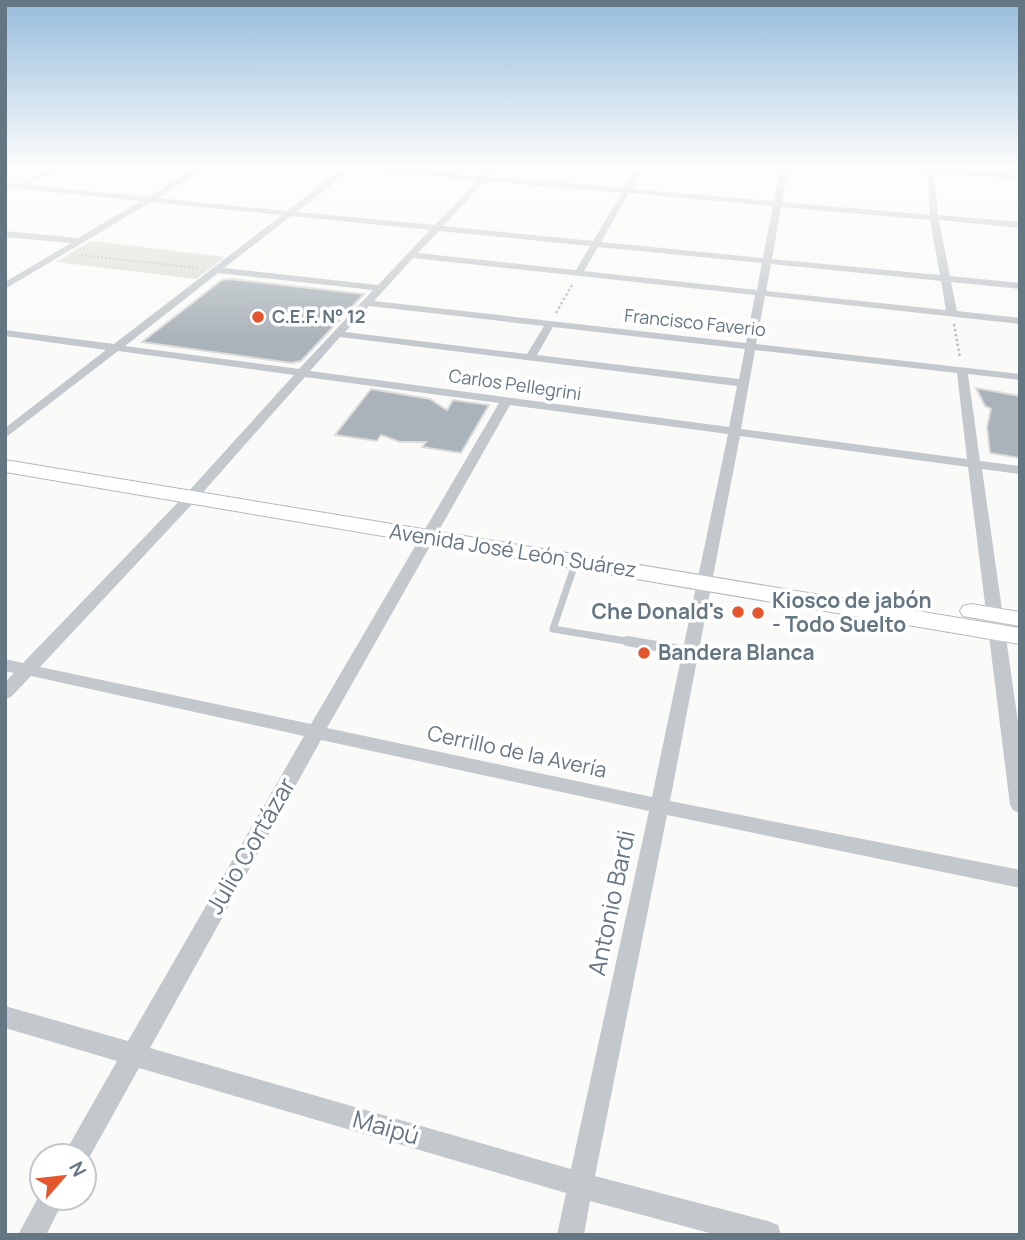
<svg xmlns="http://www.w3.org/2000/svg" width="1025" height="1240" font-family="Manrope,sans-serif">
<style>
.green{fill:#dadfd7}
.building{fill:#aab3b9;stroke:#dcdcda;stroke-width:2}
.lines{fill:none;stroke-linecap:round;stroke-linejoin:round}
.secondary-casing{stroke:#b3babf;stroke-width:2}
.path-far1{stroke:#bbbfc2;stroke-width:2;stroke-dasharray:2 2;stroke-linecap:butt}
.path{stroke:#bbbfc2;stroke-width:2.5;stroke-dasharray:2.5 2.5;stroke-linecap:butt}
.service-far1{stroke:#c3c8cc;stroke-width:7}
.service{stroke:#c3c8cc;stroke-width:10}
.minor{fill:#c3c8cc;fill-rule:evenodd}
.secondary{fill:#fff;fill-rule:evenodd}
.poi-dot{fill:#e4572e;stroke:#fff;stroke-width:2.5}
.labels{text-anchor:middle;stroke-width:7;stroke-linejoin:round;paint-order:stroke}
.far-poi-label{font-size:18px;font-weight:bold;fill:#657683;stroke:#fff;text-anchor:start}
.far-street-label{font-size:18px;fill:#657683;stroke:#fff}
.street-label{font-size:21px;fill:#657683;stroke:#fff}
.poi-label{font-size:21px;font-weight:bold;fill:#657683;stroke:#fff;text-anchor:start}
.near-street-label{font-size:24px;fill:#657683;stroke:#fff}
</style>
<rect width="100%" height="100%" fill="#fafaf8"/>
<!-- green -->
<path class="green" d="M91 241 225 257 196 279 56 262Z"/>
<!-- building -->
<g class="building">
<path d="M230 279 364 294 301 361 292 363 142 342 222 280Z"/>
<path d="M976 388 1020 396V458L990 453 987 427 991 409 985 406Z"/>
<path d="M371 389 430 399 447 410 453 400 489 405 461 453 422 447 426 442H400L381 435 377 441 335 435Z"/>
</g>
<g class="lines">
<!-- secondary casing -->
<g class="secondary-casing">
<g id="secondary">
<path d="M5 460 1020 628V644L5 472Z"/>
<path d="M971 604 1020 612V626L963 616 960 611 963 606Z"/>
</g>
</g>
<!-- path-far1 -->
<g class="path-far1">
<path d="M81 255 198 268"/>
<path d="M571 287 573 283"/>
</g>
<!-- path -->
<g class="path">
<path d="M556 313 572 285"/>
<path d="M954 324 960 358"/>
</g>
<!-- service-far1 -->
<path class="service-far1" d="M576 561 553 629 638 643"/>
<!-- service -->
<path class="service" d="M627 641 692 652"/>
<!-- minor -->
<g class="minor">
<path d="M54 166H64L28 185 148 197 199 166H209L158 198 287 211 343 168 339 166H371L482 176 491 166H499L489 176 624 188 637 166H645L632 189 774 201 781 166H789L782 202 930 215 927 172 872 166H934V168L1020 175V179L934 173 938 215 1020 222V228L939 220 950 276 1020 283V289L951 282 957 311 1020 318V324L765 296 756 344 1020 374V380L968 374 980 461 1020 466V474L982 469 1020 736V813L1013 810 1010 805 968 467 740 436 670 801 1020 870V888L667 815 595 1176 768 1221 778 1225 781 1235H717L590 1201 584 1235H557L566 1193 139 1068 85 1165 84 1156H63L117 1061 5 1028V1006L128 1041 304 736 31 676 11 697 5 699V682L14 673 5 671V659L23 663 187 493 294 375 118 351 5 438V428L106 350 5 336V330L114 344 282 215 151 202 5 289V282L71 243 5 237V231L78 238 141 201 5 187V183L18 184ZM351 169 478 180 435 225 297 212ZM485 181 622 193 593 241 443 226ZM629 193 773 206 763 258 601 242ZM781 207 930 220 940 275 772 259ZM291 216 430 230 378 285 224 268ZM439 231 590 246 576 270 418 253ZM598 247 762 263 757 290 584 271ZM413 258 755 295 746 343 374 301ZM771 264 941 281 946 310 766 291ZM218 273 373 290 299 369 125 346ZM369 306 544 326 527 354 345 332ZM553 327 745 349 739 379 537 355ZM340 337 737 386 729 427 310 371ZM755 350 957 373 967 459 741 429ZM305 377 499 403 311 724 40 667 197 499ZM510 405 728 434 652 797 327 728ZM321 740 649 811 571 1169 150 1048Z"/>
<path d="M42 1190V1198H65L46 1235H18Z"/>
</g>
<!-- secondary -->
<use href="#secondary" class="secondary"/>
</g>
<!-- sky -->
<linearGradient id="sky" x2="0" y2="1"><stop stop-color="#96bcdc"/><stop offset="0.49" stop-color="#fdfdfc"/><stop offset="1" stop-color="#fdfdfc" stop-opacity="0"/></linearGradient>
<rect width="1025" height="340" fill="url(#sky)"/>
<!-- markers -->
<g class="poi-dot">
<circle cx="258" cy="317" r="7"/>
<circle cx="738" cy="612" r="7"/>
<circle cx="758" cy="613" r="7"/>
<circle cx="644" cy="653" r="7"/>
</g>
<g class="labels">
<!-- far-poi labels -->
<g class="far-poi-label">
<text x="272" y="323">C.E.F. N° 12</text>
</g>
<!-- far-street labels -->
<g class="far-street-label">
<text transform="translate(695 323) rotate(6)" y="6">Francisco Faverio</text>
<text transform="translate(515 385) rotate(8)" y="6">Carlos Pellegrini</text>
</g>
<!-- street labels -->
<g class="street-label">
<text transform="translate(513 551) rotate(9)" y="7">Avenida José León Suárez</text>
<text transform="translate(517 752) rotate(12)" y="7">Cerrillo de la Avería</text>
</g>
<!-- poi labels -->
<g class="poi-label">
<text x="772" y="608">Kiosco de jabón<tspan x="772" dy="24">- Todo Suelto</tspan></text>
<text x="724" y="619" text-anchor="end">Che Donald's</text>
<text x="658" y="660">Bandera Blanca</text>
</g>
<!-- near-street labels -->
<g class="near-street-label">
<text transform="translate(251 846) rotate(-60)" y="8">Julio Cortázar</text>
<text transform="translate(612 903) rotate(-78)" y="8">Antonio Bardi</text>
<text transform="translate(386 1128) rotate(16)" y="8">Maipú</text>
</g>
</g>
<!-- border -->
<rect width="1025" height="1240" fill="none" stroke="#657683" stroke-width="14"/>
<!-- north arrow -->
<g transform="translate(63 1177) rotate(62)"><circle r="33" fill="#ffffff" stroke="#c1c8cd" stroke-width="2"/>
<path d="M0-5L12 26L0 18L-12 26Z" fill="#e4572e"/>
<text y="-10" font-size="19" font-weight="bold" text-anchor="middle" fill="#657683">N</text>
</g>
</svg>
